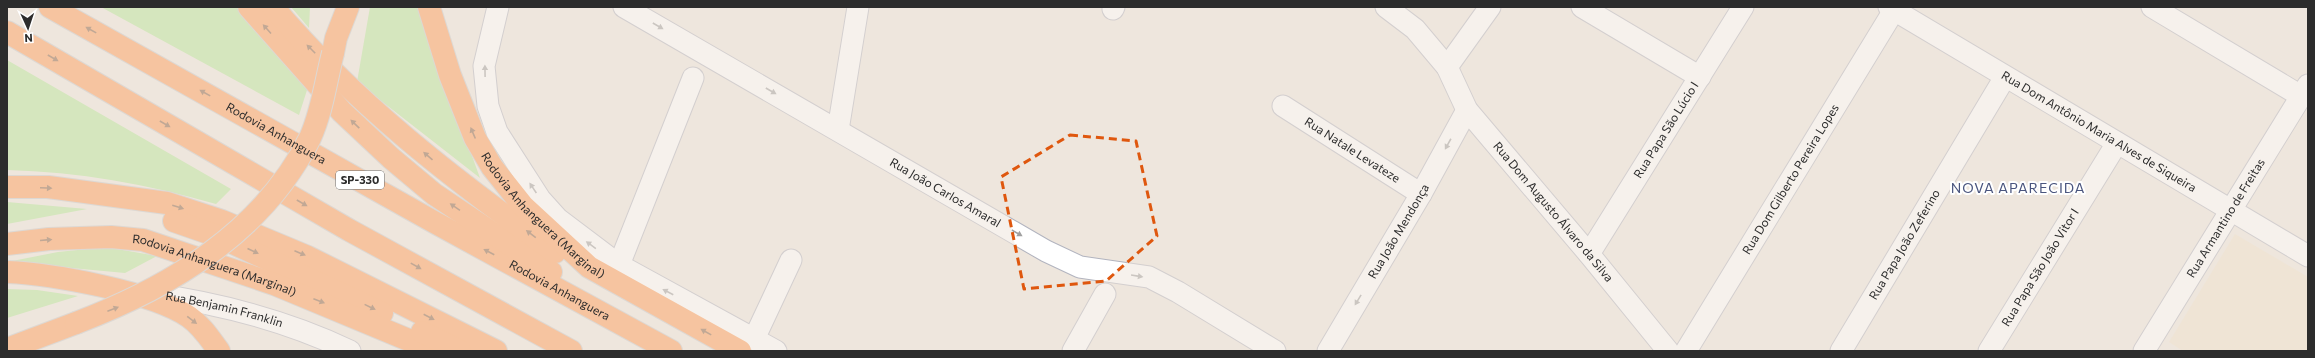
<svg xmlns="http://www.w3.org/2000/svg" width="2315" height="358" font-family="Commissioner,sans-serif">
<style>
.education{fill:#efe3cd}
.green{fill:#b5e699}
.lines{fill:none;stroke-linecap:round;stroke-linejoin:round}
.minor-casing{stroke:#b2b4bf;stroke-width:23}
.highway-casing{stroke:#c8c8c8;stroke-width:24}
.minor{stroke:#fff;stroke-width:21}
.highway{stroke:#ff9c57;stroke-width:22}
.highway-bridge-casing{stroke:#c8c8c8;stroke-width:24;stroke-linecap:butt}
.highway-bridge{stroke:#ff9c57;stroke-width:22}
.oneway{fill:#a0a0a0}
.oneway2{fill:#8b5e3f}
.marked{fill:none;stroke:#df570e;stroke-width:3;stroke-dasharray:8 5;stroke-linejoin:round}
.labels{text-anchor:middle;stroke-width:4;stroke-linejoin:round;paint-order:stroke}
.shield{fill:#fff;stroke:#6b6b6b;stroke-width:1}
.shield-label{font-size:11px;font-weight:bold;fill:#2c2c2c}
.street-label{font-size:12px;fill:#2c2c2c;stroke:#fff}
.quarter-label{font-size:14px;letter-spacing:1px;fill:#4a557e;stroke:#fff}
</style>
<rect width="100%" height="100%" fill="#eee6dd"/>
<!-- education -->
<path class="education" d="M2235 234 2308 277V351H2183L2169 342Z"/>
<!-- green -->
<g class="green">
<path d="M101 7H239L308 87 299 115Z"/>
<path d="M291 7H310L309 28Z"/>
<path d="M370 7H418L480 178 357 82Z"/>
<path d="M7 60 231 189 216 204C147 184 79 172 7 170Z"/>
<path d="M7 202 87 209 7 224Z"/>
<path d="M97 248 117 249 157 256 125 273 7 262 58 252Z"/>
<path d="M7 289 37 290 78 296 7 318Z"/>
</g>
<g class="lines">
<!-- minor casing -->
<g class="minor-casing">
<g id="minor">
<path d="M498 7 484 66 488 106 497 132 540 199 558 219 619 265 776 351"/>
<path id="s1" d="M624 7 1046 251 1080 267 1149 277 1178 292 1275 351"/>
<path id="s2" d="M1386 7 1415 29 1447 67 1467 110 1589 254 1668 351"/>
<path d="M1582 7 1700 77"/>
<path id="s3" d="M1889 7 2308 256"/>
<path d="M2152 7 2301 96"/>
<path d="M1113 9 1114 7"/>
<path d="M1447 67 1490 7"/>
<path id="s4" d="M1283 106 1421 194"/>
<path d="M838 130 858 7"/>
<path id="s5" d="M1589 254 1743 7"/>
<path d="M619 265 693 78"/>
<path id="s6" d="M147 293C218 303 286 320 350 351"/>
<path d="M754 339 791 260"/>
<path d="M1073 351 1105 294"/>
<path id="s7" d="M1328 351 1421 194 1467 110"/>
<path id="s8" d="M1686 351 1896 7"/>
<path id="s9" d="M1841 351 2005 77"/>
<path id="s10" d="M1989 351 2117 143"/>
<path id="s11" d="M2144 351 2308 85"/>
</g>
</g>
<!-- highway casing -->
<g class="highway-casing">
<g id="highway">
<path id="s12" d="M50 7 434 222 671 351"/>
<path d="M249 7 342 112 391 158 434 194 551 272"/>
<path d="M273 7C353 102 454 180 555 252"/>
<path id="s13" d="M429 7 450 75 475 138 492 167 523 206 589 267 740 351"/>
<path d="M7 32 349 230 571 351"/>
<path d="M333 53 336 38 348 7"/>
<path d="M7 187H48L167 203 222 221 308 257 496 351"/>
<path d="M174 221 220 237 382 313"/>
<path id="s14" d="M7 244 49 239 111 237 143 240 274 284 435 351"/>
<path d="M7 272C52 274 153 292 189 317 202 326 210 339 219 351"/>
<path d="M422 332 460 351"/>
<path d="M7 349 76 323"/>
</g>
</g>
<!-- minor -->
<use href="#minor" class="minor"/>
<!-- highway -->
<use href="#highway" class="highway"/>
<!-- highway-bridge casing -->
<g class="highway-bridge-casing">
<path id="highway-bridge" d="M76 323C171 287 263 232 310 138 322 112 326 80 333 53"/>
</g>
<!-- highway-bridge -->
<use href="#highway-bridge" class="highway-bridge"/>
</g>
<!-- one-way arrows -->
<defs><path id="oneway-solid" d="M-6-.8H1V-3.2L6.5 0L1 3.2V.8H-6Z"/></defs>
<g class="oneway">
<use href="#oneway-solid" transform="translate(658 26) rotate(30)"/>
<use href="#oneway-solid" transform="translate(485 71) rotate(-91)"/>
<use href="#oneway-solid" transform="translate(771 91) rotate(30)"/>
<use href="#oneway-solid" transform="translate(1448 144) rotate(119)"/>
<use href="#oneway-solid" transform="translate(533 188) rotate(-124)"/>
<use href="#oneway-solid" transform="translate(1017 233) rotate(30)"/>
<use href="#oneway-solid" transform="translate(591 245) rotate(-144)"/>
<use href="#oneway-solid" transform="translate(1137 276) rotate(9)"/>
<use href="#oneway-solid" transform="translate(668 292) rotate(-152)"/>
<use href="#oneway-solid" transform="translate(1358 300) rotate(121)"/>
</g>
<g class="oneway2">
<use href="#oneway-solid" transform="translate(267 29) rotate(-132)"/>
<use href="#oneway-solid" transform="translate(91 30) rotate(-151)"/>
<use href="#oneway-solid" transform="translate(311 49) rotate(-135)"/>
<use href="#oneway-solid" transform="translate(53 58) rotate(30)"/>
<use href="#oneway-solid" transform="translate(205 93) rotate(-151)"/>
<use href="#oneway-solid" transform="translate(165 124) rotate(30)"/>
<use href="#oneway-solid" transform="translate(355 124) rotate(-136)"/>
<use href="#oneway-solid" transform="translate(473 133) rotate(-113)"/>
<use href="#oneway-solid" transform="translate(428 156) rotate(-139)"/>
<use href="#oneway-solid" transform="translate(46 188) rotate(3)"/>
<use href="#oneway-solid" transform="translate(302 203) rotate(30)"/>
<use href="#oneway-solid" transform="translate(178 207) rotate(17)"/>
<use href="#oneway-solid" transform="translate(455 207) rotate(-146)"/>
<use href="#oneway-solid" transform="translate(531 234) rotate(-143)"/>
<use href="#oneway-solid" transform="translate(46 240) rotate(-5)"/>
<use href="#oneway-solid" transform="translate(253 251) rotate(24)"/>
<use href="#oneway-solid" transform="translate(489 252) rotate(-152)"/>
<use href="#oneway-solid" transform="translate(300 253) rotate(23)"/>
<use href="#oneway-solid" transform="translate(416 266) rotate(29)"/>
<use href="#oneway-solid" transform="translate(319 301) rotate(21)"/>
<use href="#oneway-solid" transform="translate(370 307) rotate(26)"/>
<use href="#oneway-solid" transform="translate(113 309) rotate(-21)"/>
<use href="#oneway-solid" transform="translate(429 317) rotate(27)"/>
<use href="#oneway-solid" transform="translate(192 320) rotate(37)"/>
<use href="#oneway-solid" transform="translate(706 332) rotate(-151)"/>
</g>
<!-- marked area -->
<path d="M0 0H2315V358H0ZM1070 135 1136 141 1157 236 1106 281 1024 289 1001 177Z" fill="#eee6dd" fill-opacity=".55" fill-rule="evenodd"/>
<path class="marked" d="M1070 135 1136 141 1157 236 1106 281 1024 289 1001 177Z"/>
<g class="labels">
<!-- shield labels -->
<rect class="shield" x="336" y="171" width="48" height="18" rx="3"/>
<g class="shield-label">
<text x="360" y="184">SP-330</text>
</g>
<!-- street labels -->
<g class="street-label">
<text dy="4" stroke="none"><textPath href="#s5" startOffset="146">Rua Papa São Lúcio I</textPath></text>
<text dy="4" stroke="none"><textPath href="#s3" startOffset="244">Rua Dom Antônio Maria Alves de Siqueira</textPath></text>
<text dy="4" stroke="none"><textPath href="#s12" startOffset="259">Rodovia Anhanguera</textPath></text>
<text dy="4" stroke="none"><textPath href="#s4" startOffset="82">Rua Natale Levateze</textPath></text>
<text dy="4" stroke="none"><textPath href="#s8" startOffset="201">Rua Dom Gilberto Pereira Lopes</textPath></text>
<text dy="4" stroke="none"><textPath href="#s1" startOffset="371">Rua João Carlos Amaral</textPath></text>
<text dy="4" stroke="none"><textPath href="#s2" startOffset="267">Rua Dom Augusto Álvaro da Silva</textPath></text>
<text dy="4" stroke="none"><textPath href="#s13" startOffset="243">Rodovia Anhanguera (Marginal)</textPath></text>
<text dy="4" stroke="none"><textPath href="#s11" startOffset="156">Rua Armantino de Freitas</textPath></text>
<text dy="4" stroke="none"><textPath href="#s7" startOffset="139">Rua João Mendonça</textPath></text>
<text dy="4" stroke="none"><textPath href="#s9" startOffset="124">Rua Papa João Zeferino</textPath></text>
<text dy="4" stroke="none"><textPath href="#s14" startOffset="212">Rodovia Anhanguera (Marginal)</textPath></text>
<text dy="4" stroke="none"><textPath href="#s10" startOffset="98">Rua Papa São João Vitor I</textPath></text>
<text dy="4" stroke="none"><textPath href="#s12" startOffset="583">Rodovia Anhanguera</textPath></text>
<text dy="4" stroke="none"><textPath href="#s6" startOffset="79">Rua Benjamin Franklin</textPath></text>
</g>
<!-- quarter labels -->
<g class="quarter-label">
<text x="2018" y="193">NOVA APARECIDA</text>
</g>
</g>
<!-- border -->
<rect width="2315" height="358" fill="none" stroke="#2c2c2c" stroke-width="16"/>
<!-- north arrow -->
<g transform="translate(28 28) rotate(177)" stroke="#ffffff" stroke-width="3" paint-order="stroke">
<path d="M0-3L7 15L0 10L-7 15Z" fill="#2c2c2c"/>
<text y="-6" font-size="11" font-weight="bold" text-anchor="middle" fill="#2c2c2c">N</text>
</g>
</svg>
